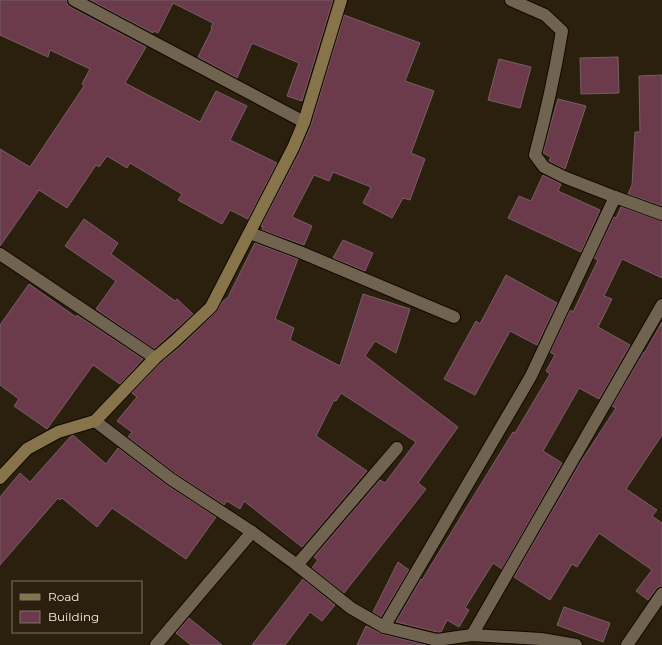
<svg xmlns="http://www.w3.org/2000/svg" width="662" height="645" font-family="Montserrat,sans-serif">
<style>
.building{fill:#6b3b4b;stroke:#775f66}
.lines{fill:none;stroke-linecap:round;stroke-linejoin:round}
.street-casing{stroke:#130900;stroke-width:14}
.secondary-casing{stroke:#130900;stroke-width:14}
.street{stroke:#706350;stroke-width:12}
.secondary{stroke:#88744b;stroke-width:12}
</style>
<rect width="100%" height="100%" fill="#2b1f0e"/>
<!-- building -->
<g class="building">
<path d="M0 0H67V4L70 7 146 47 125 83 200 122 216 91 247 106 230 140 277 163 248 219 230 210 222 224 178 200 182 194 130 163 127 168 107 156 99 167 96 165 67 208 39 190 0 246V149L30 167 84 86 82 84 90 69 50 50 48 57 0 35Z"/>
<path d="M90 0H333L302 101 287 96 299 63 252 43 237 78 198 57 212 29 211 28 213 23 173 3 158 33 154 31 153 33Z"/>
<path d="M344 15 420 43 405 81 434 91 411 153 425 159 410 200 403 198 392 218 363 203 371 187 333 172 329 181 314 175 292 217 312 226 304 245 262 230 263 227 261 226 300 151 311 125Z"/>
<path d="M618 57 619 93 581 94 580 58Z"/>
<path d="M499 59 531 67 520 108 488 100Z"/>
<path d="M662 75V206L628 194 632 185 635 132H640L639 76Z"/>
<path d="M558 99 586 106 565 169 549 161 551 157 543 153 553 116Z"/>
<path d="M543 175 561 184 558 191 600 210 581 252 508 218 519 196 531 201Z"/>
<path d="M621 207 662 221V278L622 259 604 296 612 299 598 327 630 345 599 399 579 388 543 451 562 463 502 569 493 563 465 608 469 610 459 627 447 620 441 632H437L396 622 421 579 422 580 489 471 513 432 515 433 550 374 546 371 555 355 550 352 570 310 573 312 598 260 594 258 614 217 616 218Z"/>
<path d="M84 219 118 243 111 254 175 301 177 299 193 314 154 349 96 309 116 281 65 246Z"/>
<path d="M343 240 373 253 365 271 333 258Z"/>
<path d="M255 243 298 259 275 319 294 328 290 340 340 366 363 294 410 309 396 353 375 341 365 356 458 427 418 483 426 489 344 593 312 568 318 560 314 557 380 480 385 483 416 442 341 393 336 401 334 400 316 436 367 471 302 547 244 501 240 509 227 501 224 505 175 473 128 437 132 432 117 421 137 397 132 393 160 363 180 347 216 312 221 303 228 297Z"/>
<path d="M506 275 557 303 537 345 510 331 475 395 444 379 476 321 480 324Z"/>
<path d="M29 284 76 317 77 315 143 359 120 384 93 365 47 429 14 406 19 399 0 385V325Z"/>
<path d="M662 322V435L626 489 657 510 652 516 662 523V587H658L656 589 648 600 636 591 652 570 599 533 577 567 572 564 550 600 514 577 580 463 616 408 612 406 644 352H645Z"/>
<path d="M73 435 106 464 118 448 167 485 216 517 186 559 112 508 97 527 62 498 60 500 58 498 0 565V497L20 473 30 482 71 436Z"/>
<path d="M398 562 409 570 381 617 373 612Z"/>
<path d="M303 579 335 605 322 621 310 612 285 645H252Z"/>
<path d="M564 607 610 623 603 642 557 625Z"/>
<path d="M189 618 222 645H191L176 633Z"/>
<path d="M366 626 382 634 426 645H357Z"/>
</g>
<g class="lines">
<!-- street casing -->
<g class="street-casing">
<g id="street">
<path d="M74 0 304 122"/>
<path d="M511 0 545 15 562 31C555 73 546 114 535 155L544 167 564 177 615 197 662 214"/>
<path d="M250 233 300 252 454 317"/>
<path d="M0 254 155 358"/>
<path d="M95 421 171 479 252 532 297 565 351 608 384 627 437 640 472 635 541 639 576 645"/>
<path d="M297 565 397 448"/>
<path d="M384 627 531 376 615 197"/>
<path d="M472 635 662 305"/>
<path d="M156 645 252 532"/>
<path d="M627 645 662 594"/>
</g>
</g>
<!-- secondary casing -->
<g class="secondary-casing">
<path id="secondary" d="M0 478 27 449 58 432 95 421 155 358 175 341 211 307 293 148 304 122 341 0"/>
</g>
<!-- street -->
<use href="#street" class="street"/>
<!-- secondary -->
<use href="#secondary" class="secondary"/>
</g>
<!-- legend -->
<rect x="12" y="581" width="130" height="52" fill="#2b1f0e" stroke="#7d7364"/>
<rect x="20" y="594" width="20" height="6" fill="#88744b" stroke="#7d7364"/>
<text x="48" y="601" font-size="12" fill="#f8f0e6">Road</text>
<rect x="20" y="611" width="20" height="12" fill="#6b3b4b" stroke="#7d7364"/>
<text x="48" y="621" font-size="12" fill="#f8f0e6">Building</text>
</svg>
